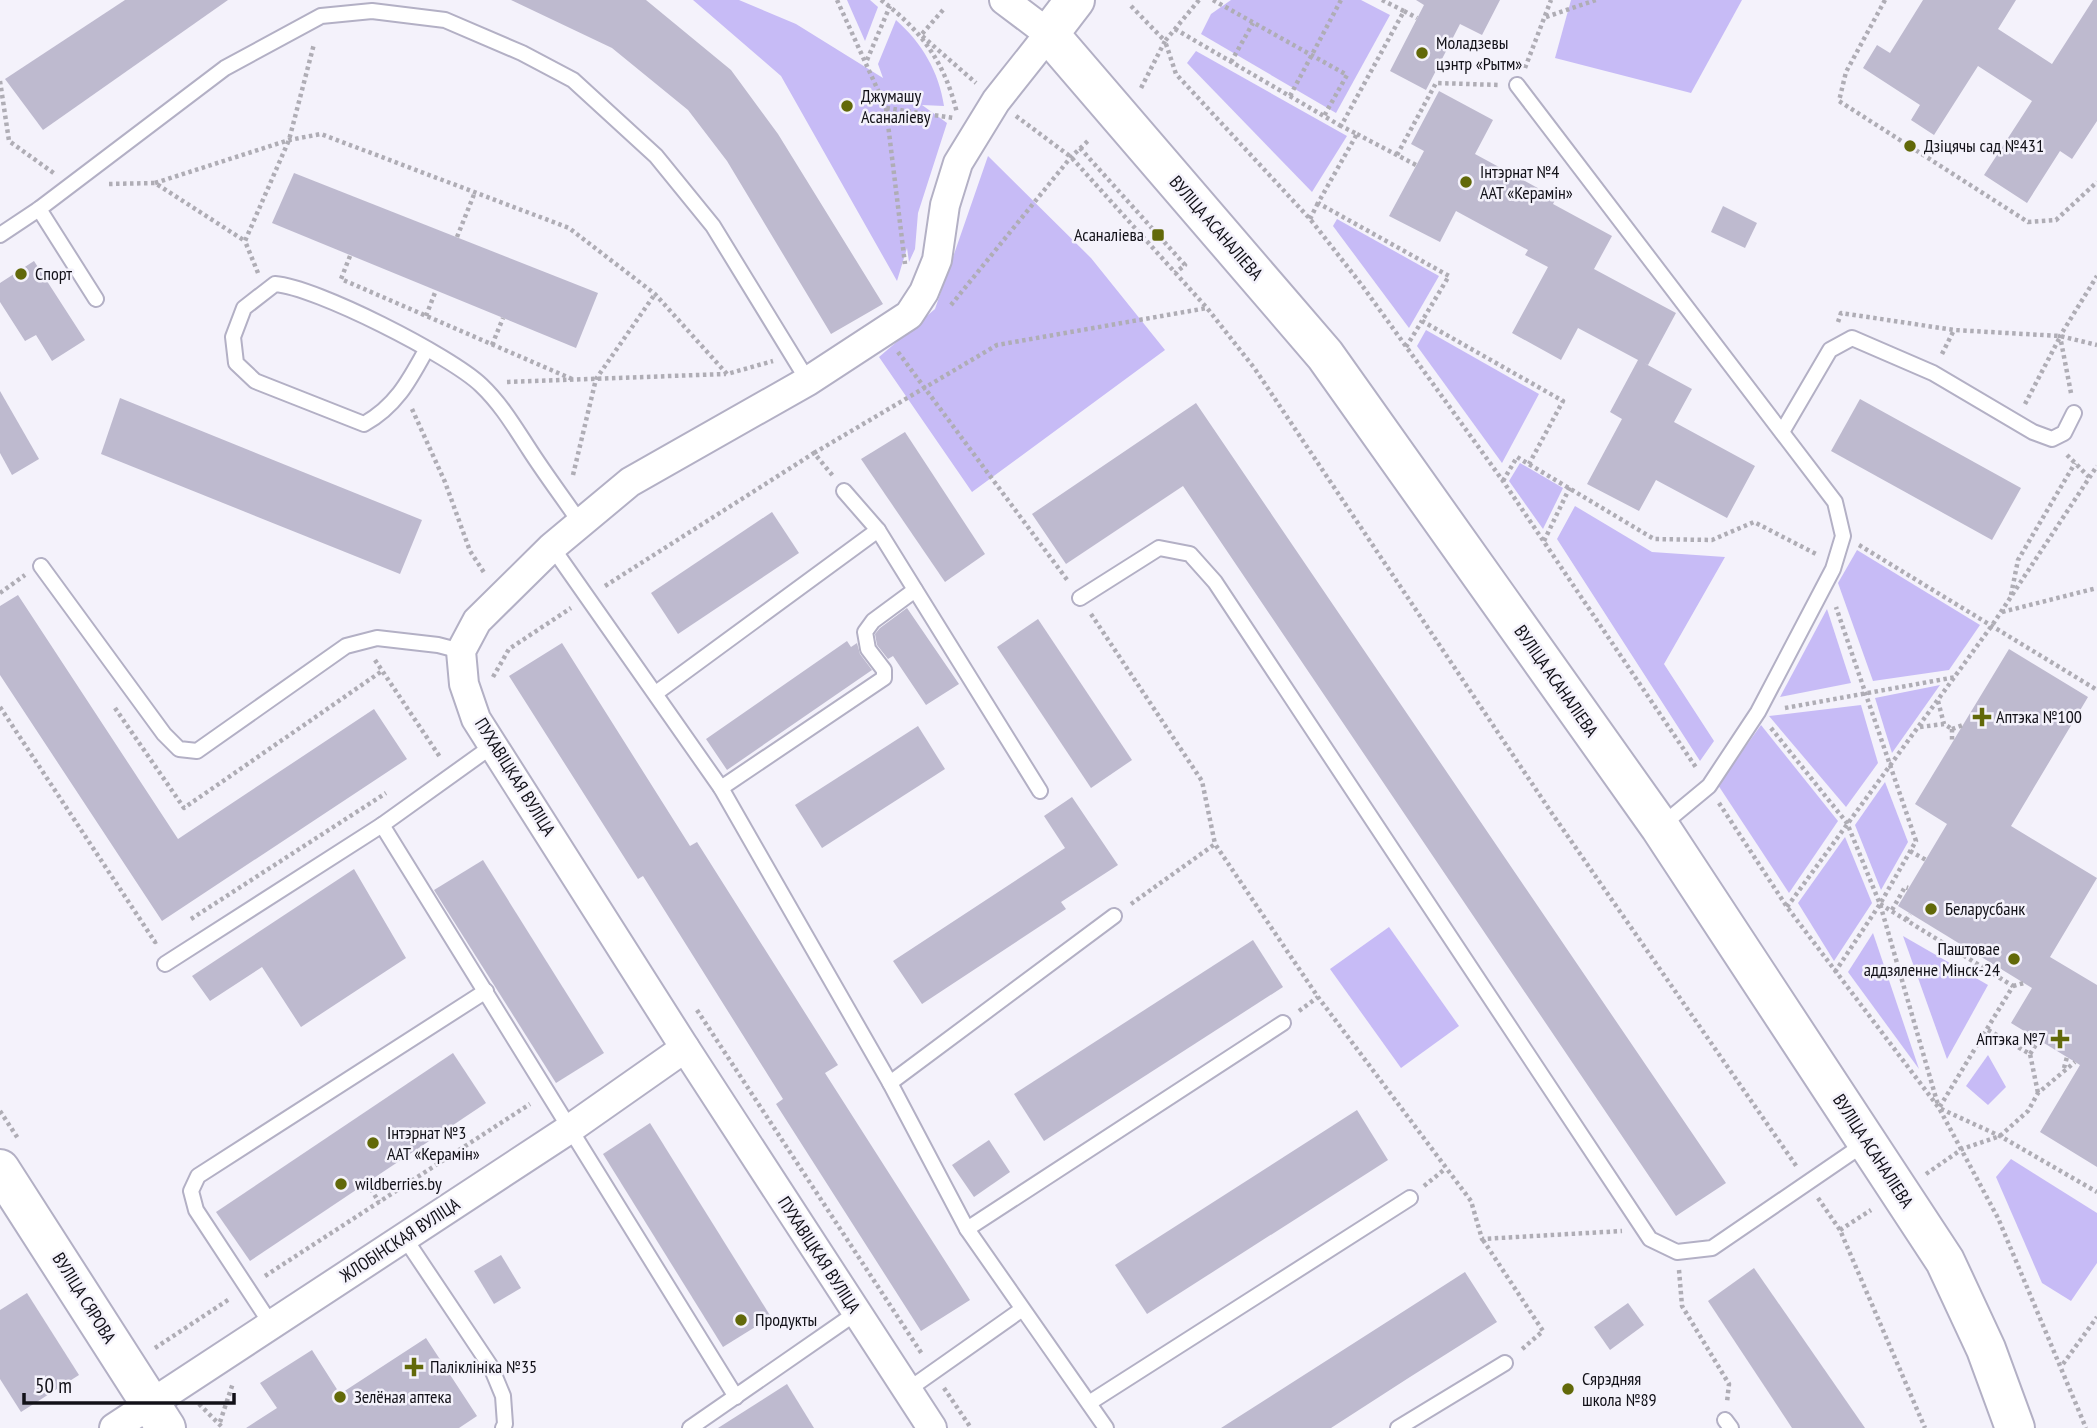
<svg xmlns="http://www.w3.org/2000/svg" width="2097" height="1428" font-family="'PT Sans Narrow',sans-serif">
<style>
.green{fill:#c7bbf6}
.building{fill:#bebacf}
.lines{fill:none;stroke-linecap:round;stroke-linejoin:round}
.lane-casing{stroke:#b3b0c5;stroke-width:18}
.street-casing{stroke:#b3b0c5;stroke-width:32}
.secondary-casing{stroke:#b3b0c5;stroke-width:42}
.path{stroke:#afadb5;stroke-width:4.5;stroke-dasharray:3.5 3.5;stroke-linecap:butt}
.lane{stroke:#fff;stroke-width:14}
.street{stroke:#fff;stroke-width:28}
.secondary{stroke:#fff;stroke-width:38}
.poi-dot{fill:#626909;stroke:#f4f2fb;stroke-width:2.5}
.labels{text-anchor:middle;stroke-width:5;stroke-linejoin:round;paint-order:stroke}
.poi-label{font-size:18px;fill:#121118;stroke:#f4f2fb;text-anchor:start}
.street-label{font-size:18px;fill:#121118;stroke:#f4f2fb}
</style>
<rect width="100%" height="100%" fill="#f4f2fb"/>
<!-- green -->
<g class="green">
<path d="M693 0H739L796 24 883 78 878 64 896 20C922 43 939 72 944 106L922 105 947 123 918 213 915 249 909 262 907 248 897 281 781 76Z"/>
<path d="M847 0H870L878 7 865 41Z"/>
<path d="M1231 0H1361L1390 15 1336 113 1201 34 1211 14Z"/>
<path d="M1571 0H1742L1691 93 1555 58Z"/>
<path d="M1196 51 1347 136 1312 192 1187 63Z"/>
<path d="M988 156 1091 258 1165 350 972 492 879 357 935 309Z"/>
<path d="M1337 219 1439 276 1409 328 1333 226Z"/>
<path d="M1426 330 1539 394 1502 463 1417 346Z"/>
<path d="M1520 463 1563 488 1543 529 1509 481Z"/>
<path d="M1575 506 1652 552 1725 557 1664 664 1714 741 1700 761 1557 539Z"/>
<path d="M1857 550 1980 625 1949 670 1873 681 1838 583Z"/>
<path d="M1827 609 1851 683 1780 697Z"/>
<path d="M1940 685 1892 753 1875 698Z"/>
<path d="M1861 705 1878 763 1846 807 1769 716Z"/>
<path d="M1761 725 1838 821 1789 893 1718 785Z"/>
<path d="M1885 782 1908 842 1881 890 1855 825Z"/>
<path d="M1845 837 1872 903 1834 961 1798 903Z"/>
<path d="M1389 927 1459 1026 1401 1068 1330 969Z"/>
<path d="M1873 933 1919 1069 1848 972Z"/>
<path d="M1903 936 1988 985 1947 1059Z"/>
<path d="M1988 1055 2006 1087 1988 1105 1966 1086Z"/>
<path d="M2011 1159 2097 1213V1263L2071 1301 2042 1283 1996 1177Z"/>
</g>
<!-- building -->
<g class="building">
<path d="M125 0H228L43 130 5 79Z"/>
<path d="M511 0H646L731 70 778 134 883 304 831 334 727 161 688 110 612 48Z"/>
<path d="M1416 0H1500L1482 35 1460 24 1426 90 1390 71 1424 5Z"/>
<path d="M1923 0H2016L1998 29 2052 64 2093 0H2097V121L2072 159 2060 151 2027 203 1984 175 2032 101 1978 66 1934 135 1911 120 1920 105 1863 68 1877 45 1890 53Z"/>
<path d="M1439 91 1493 120 1475 154 1556 198 1553 204 1612 236 1594 269 1676 313 1648 365 1644 363 1692 389 1674 422 1755 466 1727 518 1656 480 1639 511 1587 484 1622 419 1610 412 1638 360 1578 328 1561 360 1512 333 1548 267 1525 255 1528 250 1456 211 1440 242 1389 216 1424 151 1411 144Z"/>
<path d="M294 173 598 293 576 348 272 223Z"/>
<path d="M1723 206 1757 223 1745 248 1711 232Z"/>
<path d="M34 261 85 340 52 361 36 335 25 341 0 302V283Z"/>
<path d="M0 391 39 459 12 475 0 453Z"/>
<path d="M120 398 422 520 400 574 101 454Z"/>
<path d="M1860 399 2021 488 1992 540 1831 451Z"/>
<path d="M1196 403 1726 1183 1676 1216 1183 486 1066 564 1032 514Z"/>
<path d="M905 432 985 554 945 582 861 459Z"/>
<path d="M772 512 799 553 678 634 651 593Z"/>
<path d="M18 595 178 839 374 709 407 759 162 921 0 675V606Z"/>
<path d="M907 608 959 684 926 705 893 656 888 659 877 645 875 634 880 628Z"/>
<path d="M1038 619 1132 760 1091 788 997 647Z"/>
<path d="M847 641 851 647 857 643 860 654 872 670 727 770 706 739Z"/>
<path d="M562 643 690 846 697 842 838 1065 825 1073 970 1300 921 1331 776 1104 783 1099 643 876 638 879 509 676Z"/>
<path d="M2009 649 2088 697 2011 826 2097 878 2050 957 2097 985V1167L2040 1132 2080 1065 2011 1023 2032 988 1898 906 1947 824 1915 804Z"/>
<path d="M918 726 945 769 822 848 795 805Z"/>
<path d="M1072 797 1118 865 1061 902 1066 909 922 1004 893 961 1065 848 1044 816Z"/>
<path d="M483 860 604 1053 556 1083 434 890Z"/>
<path d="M354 869 406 958 301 1027 262 967 210 1001 192 976Z"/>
<path d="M1253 940 1283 987 1044 1141 1014 1094Z"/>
<path d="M453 1053 486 1103 250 1261 216 1212Z"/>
<path d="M1357 1110 1388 1160 1147 1314 1115 1265Z"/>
<path d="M650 1123 771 1317 723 1347 603 1154Z"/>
<path d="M989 1140 1010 1172 974 1197 952 1165Z"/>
<path d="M501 1255 521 1288 494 1304 474 1271Z"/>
<path d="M1754 1268 1865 1428H1792L1708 1301Z"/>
<path d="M1465 1272 1497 1322 1410 1377 1331 1428H1221Z"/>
<path d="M27 1293 79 1375 21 1412 0 1379V1310Z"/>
<path d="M1628 1303 1644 1325 1610 1350 1594 1327Z"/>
<path d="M426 1338 477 1416 459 1428H246L277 1408 260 1383 312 1350 340 1394Z"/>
<path d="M787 1384 814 1428H718Z"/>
</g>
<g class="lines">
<!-- lane casing -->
<g class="lane-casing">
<g id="lane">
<path d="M1517 85 1835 502 1843 536 1833 569 1758 712 1709 786 1662 825"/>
<path d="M39 209 96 299"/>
<path d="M0 235 39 209 225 68 321 16 372 11 445 20 522 53 573 80 656 156 713 226 808 381"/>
<path d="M426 350C409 381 396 406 364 424L255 381 236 363 233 337 244 308 275 284C316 287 451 356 481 385 501 404 514 426 529 449 545 474 564 499 581 524"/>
<path d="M1782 432 1830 350 1852 338 1933 373 2033 432 2052 439 2064 433 2074 413"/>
<path d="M844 491 878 530 1040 791"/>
<path d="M552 547 721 788 890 1083 967 1229 1106 1428"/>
<path d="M41 566 164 734 179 749 197 751 346 646 377 638 438 645 461 651"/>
<path d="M1080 598 1159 548 1190 554 1215 582 1650 1239 1677 1252 1712 1248 1867 1142"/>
<path d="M656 693 878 530"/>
<path d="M721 788 884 678V670L868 649 865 632 873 621 915 590"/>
<path d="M382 825 736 1397"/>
<path d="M165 964 382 825 495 744"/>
<path d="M890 1083 1114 916"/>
<path d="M967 1229 1283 1023"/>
<path d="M404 1237 491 1367 503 1396 505 1424 503 1428"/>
<path d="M271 1324 196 1210 191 1191 198 1176 486 991"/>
<path d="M909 1389 1021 1310"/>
<path d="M1089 1403 1410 1198"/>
<path d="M1725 1420 1731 1428"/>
<path d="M690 1428 856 1313"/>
<path d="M1398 1428 1505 1363"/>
</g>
</g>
<!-- street casing -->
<g class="street-casing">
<g id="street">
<path d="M114 1428 571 1128 685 1048"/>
<path d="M932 1428 685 1048 476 719 464 684 461 651 477 621 552 547 630 482 808 381 909 315 924 292 937 260 945 205 958 163 996 101 1049 34 1004 0"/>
</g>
</g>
<!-- secondary casing -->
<g class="secondary-casing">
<g id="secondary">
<path d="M1075 0 1049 34 1325 355 1660 827 1945 1261 1986 1349 2015 1428"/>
<path d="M0 1169 166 1428"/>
</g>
</g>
<!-- path -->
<g class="path">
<path d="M837 0 886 108 954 118"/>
<path d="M881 0C922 31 945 63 957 113"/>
<path d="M1199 0 1165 41 1176 74 1310 219 1361 284 1503 481 1697 769"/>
<path d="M1213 0 1347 75 1324 116"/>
<path d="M1382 0 1404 11 1341 126 1357 134 1318 203 1449 276 1422 321 1563 401 1529 464"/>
<path d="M1885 0 1846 72 1839 101 2028 222 2056 220 2097 182"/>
<path d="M1131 6 1165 41 1140 90"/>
<path d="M943 10 921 35 976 83"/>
<path d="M1404 11 1417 18"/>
<path d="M1546 17 1596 0"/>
<path d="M1175 29 1341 126"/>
<path d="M867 60 890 6"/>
<path d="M1231 62 1253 23"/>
<path d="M1525 68 1551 0"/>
<path d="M0 81 9 141 55 174"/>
<path d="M1290 96 1341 0"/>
<path d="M886 108 905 264"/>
<path d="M1016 116 1071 157 1207 308 1255 369 1551 812 1797 1167"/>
<path d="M1357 134 1416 165"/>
<path d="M1080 148 1185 265 1175 273"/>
<path d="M1397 155 1436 83 1499 85"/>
<path d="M155 183 289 140 321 134 569 228 655 294 727 374 773 361"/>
<path d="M109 184 155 183 245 241"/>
<path d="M1310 219 1318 203"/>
<path d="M457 237 475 192"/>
<path d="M350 256 341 279 572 379"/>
<path d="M258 273 245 241 289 140 314 44"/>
<path d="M951 305 1071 157 1090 139"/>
<path d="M426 316 436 290"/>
<path d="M1838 322 1841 313 1954 330 2060 336 2097 345"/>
<path d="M492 345 503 318"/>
<path d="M1406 347 1422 321"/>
<path d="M898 352 1068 581"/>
<path d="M1942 354 1954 330"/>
<path d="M507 382 726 374"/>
<path d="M2071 393 2060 336 2097 276"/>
<path d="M2025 404 2060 337"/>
<path d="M412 409 445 482 470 551 485 574"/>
<path d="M814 453 997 345 1207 308"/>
<path d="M2067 455 2089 477"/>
<path d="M573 475 596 379 655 294"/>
<path d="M1503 481 1517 457 1654 539 1712 540 1754 522 1818 555"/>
<path d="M1544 541 1570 487"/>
<path d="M1859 545 2097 690"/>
<path d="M605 586 814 453 833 476"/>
<path d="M0 593 25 575"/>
<path d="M2011 595 2018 560 2075 463"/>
<path d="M2002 612 2097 588"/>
<path d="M1091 614 1202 781 1215 844"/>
<path d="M375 660 440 757"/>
<path d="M493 677 509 649 571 608"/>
<path d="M1938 701 1944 724"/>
<path d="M0 707 155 942 157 941"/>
<path d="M115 708 184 808 382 671"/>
<path d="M1785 708 1956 677"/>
<path d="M1920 727 1944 724 1952 729"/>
<path d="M1771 728 1847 823 1880 904 1938 1105"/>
<path d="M1952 729V743"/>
<path d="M1952 729 1963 725"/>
<path d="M1719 803 1787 907 1939 1108 1998 1218 2086 1428"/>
<path d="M1910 851 1926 860"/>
<path d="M1131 904 1215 844 1318 997 1471 1201 1482 1239 1622 1231"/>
<path d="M1880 904 2013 986 1939 1108 2000 1136 2097 1192"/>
<path d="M1787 907 1993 624 2097 466"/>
<path d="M1892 910 1905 887 1908 888"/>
<path d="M191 919 386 793"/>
<path d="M1906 920 1910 914"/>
<path d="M1835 972 1880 904 1916 841 1836 607"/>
<path d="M2013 986 2024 983"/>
<path d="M697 1010 922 1354"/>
<path d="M1299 1011 1318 997"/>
<path d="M1988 1030 2030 1054 2038 1093"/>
<path d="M2030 1054 2039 1040"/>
<path d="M2064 1068 2067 1057"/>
<path d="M0 1111 19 1140"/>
<path d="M1926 1174 1962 1149 2000 1136 2028 1111 2038 1093 2075 1062"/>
<path d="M367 1183 379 1202"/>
<path d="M1424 1186 1445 1169"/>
<path d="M1818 1198 1840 1230 1925 1428"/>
<path d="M1840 1230 1871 1210"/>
<path d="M1483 1240 1543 1331 1521 1350"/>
<path d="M1679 1270 1682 1306 1729 1384 1727 1402"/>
<path d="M265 1276 530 1104"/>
<path d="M155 1348 231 1298"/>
<path d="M2063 1364 2097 1317"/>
<path d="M944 1388 971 1428"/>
<path d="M199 1404 223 1428"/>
<path d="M220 1422 233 1383"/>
</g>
<!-- lane -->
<use href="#lane" class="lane"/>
<!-- street -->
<use href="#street" class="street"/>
<!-- secondary -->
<use href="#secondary" class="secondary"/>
</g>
<!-- markers -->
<g class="poi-dot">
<circle cx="1422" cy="53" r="7"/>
<circle cx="847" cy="106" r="7"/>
<circle cx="1910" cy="146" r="7"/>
<circle cx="1466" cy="182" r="7"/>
<rect x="1151" y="228" width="14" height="14" rx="3.5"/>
<circle cx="21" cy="274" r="7"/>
<path d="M1978.5 706.5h7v7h7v7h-7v7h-7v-7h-7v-7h7z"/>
<circle cx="1931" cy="909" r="7"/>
<circle cx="2014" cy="959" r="7"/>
<path d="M2056.5 1028.5h7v7h7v7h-7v7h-7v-7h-7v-7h7z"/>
<circle cx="373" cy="1143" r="7"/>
<circle cx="341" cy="1184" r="7"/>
<circle cx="741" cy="1320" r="7"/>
<path d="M410.5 1356.5h7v7h7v7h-7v7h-7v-7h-7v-7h7z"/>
<circle cx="1568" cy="1389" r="7"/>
<circle cx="340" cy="1397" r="7"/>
</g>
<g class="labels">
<!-- poi labels -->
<g class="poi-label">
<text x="1436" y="49">Моладзевы<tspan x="1436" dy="21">цэнтр «Рытм»</tspan></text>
<text x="861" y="102">Джумашу<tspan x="861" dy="21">Асаналіеву</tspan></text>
<text x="1924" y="152">Дзіцячы сад №431</text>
<text x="1480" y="178">Інтэрнат №4<tspan x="1480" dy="21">ААТ «Керамін»</tspan></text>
<text x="1144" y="241" text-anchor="end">Асаналіева</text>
<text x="35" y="280">Спорт</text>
<text x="1996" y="723">Аптэка №100</text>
<text x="1945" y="915">Беларусбанк</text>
<text x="2000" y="955" text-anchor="end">Паштовае<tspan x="2000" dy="21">аддзяленне Мінск-24</tspan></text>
<text x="2046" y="1045" text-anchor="end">Аптэка №7</text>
<text x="387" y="1139">Інтэрнат №3<tspan x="387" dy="21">ААТ «Керамін»</tspan></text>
<text x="355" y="1190">wildberries.by</text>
<text x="755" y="1326">Продукты</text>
<text x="430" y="1373">Паліклініка №35</text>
<text x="1582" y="1385">Сярэдняя<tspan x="1582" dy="21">школа №89</tspan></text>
<text x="354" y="1403">Зелёная аптека</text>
</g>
<!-- street labels -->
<g class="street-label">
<text transform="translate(1216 228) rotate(49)" y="6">ВУЛІЦА АСАНАЛІЕВА</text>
<text transform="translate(1556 681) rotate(55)" y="6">ВУЛІЦА АСАНАЛІЕВА</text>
<text transform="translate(515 777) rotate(58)" y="6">ПУХАВІЦКАЯ ВУЛІЦА</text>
<text transform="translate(1873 1151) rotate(57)" y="6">ВУЛІЦА АСАНАЛІЕВА</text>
<text transform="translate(400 1240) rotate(-33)" y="6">ЖЛОБІНСКАЯ ВУЛІЦА</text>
<text transform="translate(819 1255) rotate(57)" y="6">ПУХАВІЦКАЯ ВУЛІЦА</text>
<text transform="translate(84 1298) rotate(58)" y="6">ВУЛІЦА СЯРОВА</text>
</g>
</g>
<!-- scale -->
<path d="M24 1393v10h210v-10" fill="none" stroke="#121118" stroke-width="3.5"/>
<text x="35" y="1393" font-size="21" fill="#121118" stroke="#f4f2fb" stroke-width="5" paint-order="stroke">50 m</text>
</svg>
